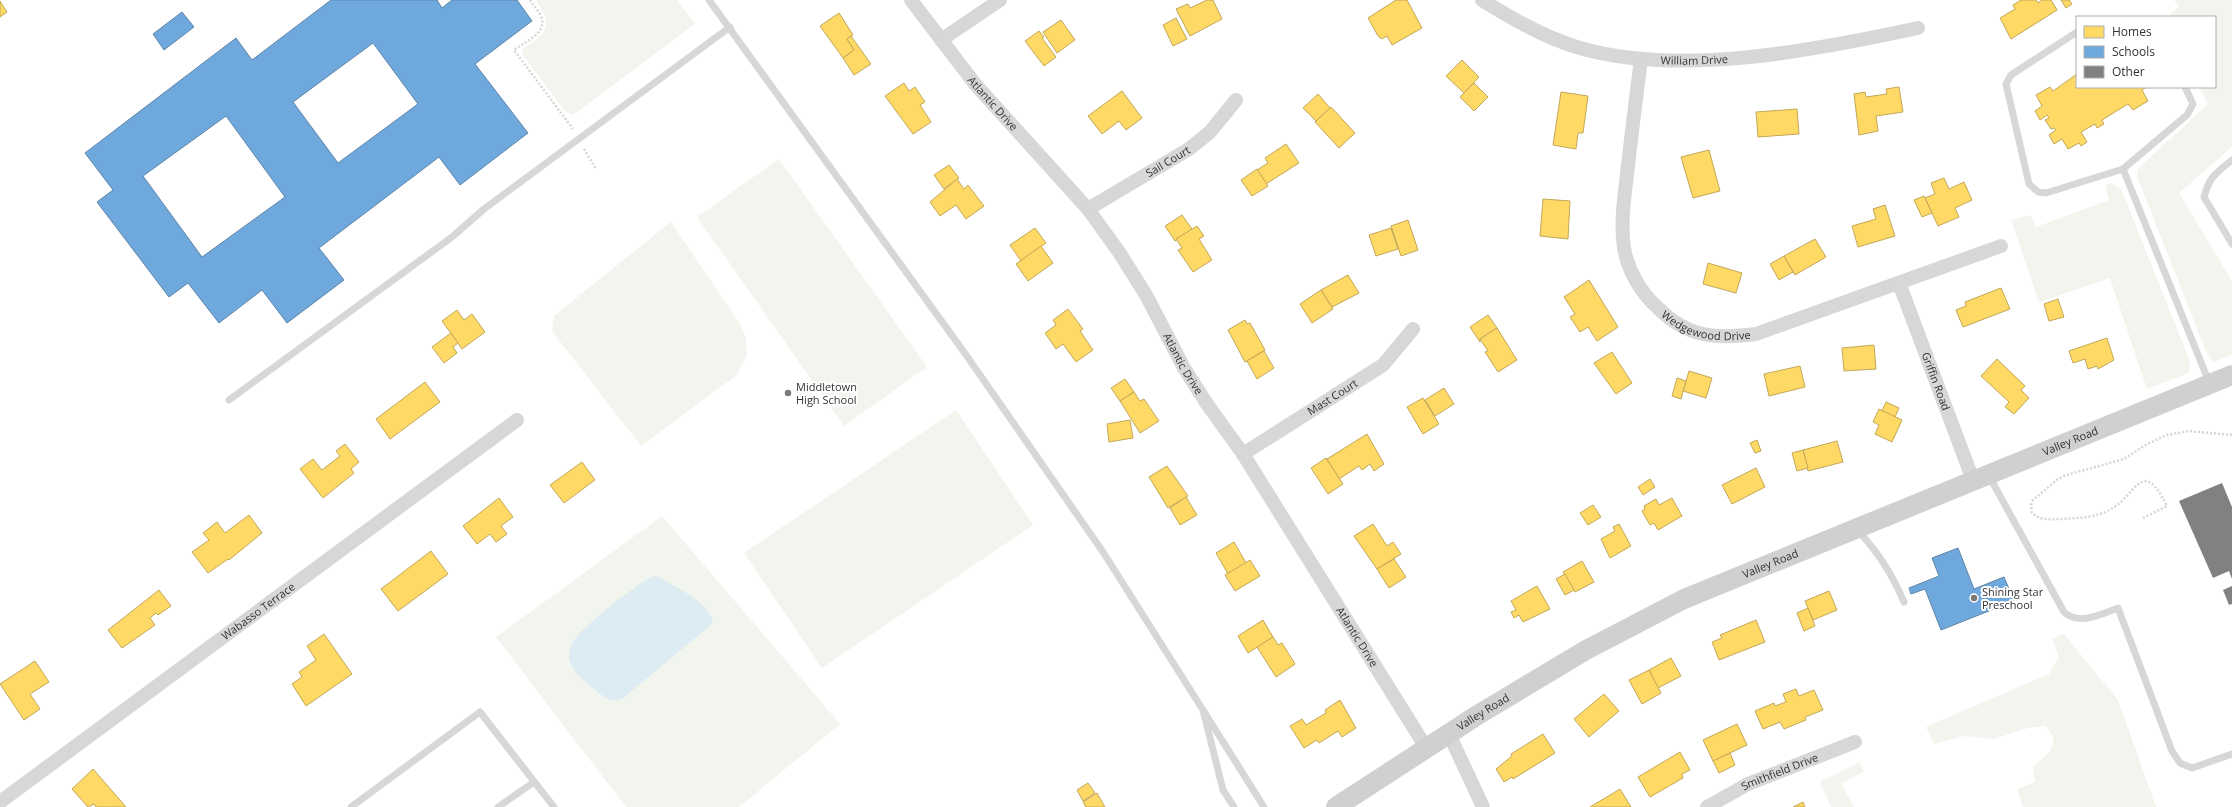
<svg xmlns="http://www.w3.org/2000/svg" width="2232" height="807" font-family="'Open Sans',sans-serif">
<style>
.green{fill:#f1f5ed}
.water{fill:#ddebf3}
.homes{fill:#ffd966;stroke:#c2a757}
.schools{fill:#6fa8dc;stroke:#5d85a9;fill-rule:evenodd}
.building{fill:#818181}
.lines{fill:none;stroke-linecap:round;stroke-linejoin:round}
.path{stroke:#d6d6d6;stroke-width:2.5;stroke-dasharray:2 2;stroke-linecap:butt}
.service{stroke:#d7d7d7;stroke-width:7}
.minor{stroke:#d7d7d7;stroke-width:14}
.secondary{stroke:#d0d0d0;stroke-width:20}
.poi-dot{fill:#7a7a7a;stroke:#fff;stroke-width:1.5}
.labels{text-anchor:middle;stroke-width:4;stroke-linejoin:round;paint-order:stroke}
.street-label{font-size:11px;fill:#333;stroke:#fff}
.poi-label{font-size:11px;fill:#333;stroke:#fff;text-anchor:start}
</style>
<rect width="100%" height="100%" fill="#fff"/>
<!-- green -->
<g class="green">
<path d="M538 0H677L695 24 573 115 565 111 522 54 523 49C546 33 555 27 536 1Z"/>
<path d="M2174 0H2232V147L2179 193 2232 281V355L2214 362 2207 354 2138 179 2137 172 2140 167 2208 104 2199 87H2215V17H2168L2179 6Z"/>
<path d="M779 159 927 367 844 426 697 217Z"/>
<path d="M2113 183 2121 189 2189 359 2190 371 2186 374 2147 389 2110 278 2039 302 2011 220 2031 215 2036 227 2109 200 2105 185Z"/>
<path d="M671 222 740 324 746 339 747 354 737 375 641 446 552 331 554 316Z"/>
<path d="M956 410 1033 525 822 668 744 553Z"/>
<path d="M662 516 840 724 739 807H626L496 637Z"/>
<path d="M2064 634 2118 700 2156 807H2023L2017 789 2035 782 2033 767C2047 754 2064 744 2045 726L2028 728 1994 739 1965 736 1934 744 1926 727 2049 674 2059 657 2052 638Z"/>
<path d="M1860 762 1864 772 1841 783 1854 807H1831L1820 782Z"/>
</g>
<!-- water -->
<path class="water" d="M654 576 659 577C677 589 709 601 713 623L622 699C610 703 605 697 595 690 585 682 571 671 569 657 569 652 572 643 575 639 583 627 641 580 654 576Z"/>
<!-- homes -->
<g class="homes">
<path d="M1207 0H1213L1222 19 1190 36 1176 9 1188 4 1190 8Z"/>
<path d="M1396 0H1407L1422 28 1392 45 1387 36 1382 39 1378 36 1368 18Z"/>
<path d="M2021 0H2036L2038 3 2042 0H2051L2057 10 2011 39 2000 18 2015 9 2013 5Z"/>
<path d="M2061 0H2069L2072 4 2066 8Z"/>
<path d="M0 1 7 12 0 17Z"/>
<path d="M839 13 853 35 847 39 854 50 843 58 820 26Z"/>
<path d="M1176 18 1187 39 1173 46 1163 25Z"/>
<path d="M1061 20 1075 40 1057 53 1043 32Z"/>
<path d="M1039 31 1044 37 1042 38 1056 57 1044 66 1025 41Z"/>
<path d="M851 36 871 64 854 75 843 58 854 50 847 39Z"/>
<path d="M1462 60 1479 77 1464 93 1446 76Z"/>
<path d="M2077 74V87H2147L2142 90 2148 101 2133 110 2128 104 2102 120 2104 124 2097 128 2095 124 2081 132 2087 142 2081 146 2079 143 2068 149 2062 139 2054 144 2049 135 2056 130 2054 128 2051 129 2045 120 2049 118 2047 115 2040 120 2035 111 2042 106 2036 95 2050 87 2053 91Z"/>
<path d="M904 83 909 91 915 87 925 102 920 105 931 122 913 134 885 96Z"/>
<path d="M1474 83 1488 97 1474 111 1460 97Z"/>
<path d="M1899 87 1903 112 1876 116 1878 131 1859 135 1854 94 1865 92 1866 97 1887 94 1886 89Z"/>
<path d="M1122 91 1142 118 1126 130 1119 121 1102 134 1088 116Z"/>
<path d="M1561 92 1588 96 1583 133H1578L1576 149 1553 145Z"/>
<path d="M1318 94 1330 108 1316 121 1303 108Z"/>
<path d="M1331 107 1355 133 1339 148 1315 122Z"/>
<path d="M1797 109 1799 134 1758 137 1756 112Z"/>
<path d="M1286 144 1299 163 1266 184 1257 170 1268 163 1265 158Z"/>
<path d="M1709 150 1720 191 1693 198 1681 157Z"/>
<path d="M949 165 959 178 944 189 934 175Z"/>
<path d="M1257 169 1268 186 1252 196 1241 180Z"/>
<path d="M1944 178 1949 189 1964 182 1972 200 1955 208 1959 217 1938 226 1925 198 1935 194 1931 183Z"/>
<path d="M957 179 964 189 968 185 984 206 966 219 956 205 940 216 930 202Z"/>
<path d="M1924 196 1932 213 1922 217 1914 200Z"/>
<path d="M1543 199 1570 201 1568 239 1540 236Z"/>
<path d="M1885 205 1895 236 1858 247 1852 226 1876 219 1873 209Z"/>
<path d="M1182 215 1192 229 1175 241 1165 226Z"/>
<path d="M1408 220 1418 250 1401 256 1391 226Z"/>
<path d="M1197 226 1204 236 1199 239 1212 260 1193 272 1178 250 1182 248 1176 239Z"/>
<path d="M1035 228 1046 243 1021 261 1010 245Z"/>
<path d="M1391 228 1398 249 1376 256 1369 235Z"/>
<path d="M1815 239 1826 257 1795 275 1784 256Z"/>
<path d="M1041 246 1053 263 1028 281 1016 264Z"/>
<path d="M1784 256 1793 272 1779 280 1770 264Z"/>
<path d="M1708 263 1742 273 1736 293 1703 284Z"/>
<path d="M1348 275 1359 293 1332 307 1321 290Z"/>
<path d="M1589 280 1618 327 1597 341 1588 327 1580 332 1570 317 1575 314 1564 297Z"/>
<path d="M2001 288 2010 309 1963 327 1956 310 1966 306 1965 302Z"/>
<path d="M1321 290 1333 309 1312 323 1300 304Z"/>
<path d="M2058 299 2064 317 2049 321 2044 304Z"/>
<path d="M1068 309 1083 329 1080 331 1093 350 1076 362 1063 344 1056 349 1045 333 1056 325 1053 320Z"/>
<path d="M457 310 464 320 472 314 485 332 462 349 442 321Z"/>
<path d="M1488 315 1497 328 1480 339V342L1470 327Z"/>
<path d="M1245 320 1247 324 1250 323 1265 350 1245 362 1228 330Z"/>
<path d="M1497 328 1517 360 1498 372 1485 352 1488 351 1480 339Z"/>
<path d="M451 333 458 343 453 347 457 353 444 363 432 347Z"/>
<path d="M2107 338 2114 360 2098 369 2097 366 2088 369 2085 359 2073 363 2069 351Z"/>
<path d="M1874 345 1876 369 1844 371 1842 348Z"/>
<path d="M1264 351 1274 368 1257 379 1247 361Z"/>
<path d="M1612 352 1632 383 1616 394 1594 363Z"/>
<path d="M1997 359 2025 386 2021 390 2029 398 2014 414 2005 407 2009 402 1981 376Z"/>
<path d="M1800 366 1805 387 1769 396 1764 374Z"/>
<path d="M1689 371 1712 378 1706 398 1683 391Z"/>
<path d="M1677 378 1686 381 1681 399 1672 396Z"/>
<path d="M1125 379 1134 392 1120 401 1111 388Z"/>
<path d="M425 382 440 402 390 439 376 419Z"/>
<path d="M1444 388 1454 404 1435 416 1425 400Z"/>
<path d="M1134 392 1140 401 1144 399 1159 421 1140 433 1120 401Z"/>
<path d="M1423 398 1439 424 1423 434 1407 407Z"/>
<path d="M1886 402 1899 408 1895 417 1882 411Z"/>
<path d="M1879 409 1902 420 1892 442 1875 434 1879 425 1873 422Z"/>
<path d="M1130 420 1133 438 1109 442 1107 424Z"/>
<path d="M1367 434 1384 464 1374 471 1370 464 1362 470 1359 466 1339 479 1327 459Z"/>
<path d="M1757 440 1761 451 1755 453 1750 443Z"/>
<path d="M1837 441 1843 462 1808 471 1803 450Z"/>
<path d="M345 444 359 462 351 469 354 473 323 498 300 469 313 459 322 470 340 456 336 451Z"/>
<path d="M1803 450 1808 468 1797 471 1792 453Z"/>
<path d="M1326 458 1343 484 1328 494 1311 468Z"/>
<path d="M582 462 595 480 564 503 550 485Z"/>
<path d="M1167 466 1188 496 1168 508 1149 477Z"/>
<path d="M1756 468 1765 487 1732 504 1722 485Z"/>
<path d="M1650 479 1655 487 1643 495 1638 487Z"/>
<path d="M1186 497 1197 515 1180 525 1170 508Z"/>
<path d="M499 498 513 517 501 526 507 534 496 542 490 534 477 544 463 526Z"/>
<path d="M1672 498 1682 516 1658 530 1654 523 1650 525 1642 511 1645 509 1644 506 1656 499 1659 505Z"/>
<path d="M1593 505 1601 517 1588 525 1580 513Z"/>
<path d="M249 515 262 533 229 560 228 559 208 573 192 552 209 540 203 533 217 522 225 533Z"/>
<path d="M1373 524 1387 546 1393 542 1401 554 1377 569 1354 536Z"/>
<path d="M1619 524 1631 546 1610 558 1601 539 1615 531 1613 527Z"/>
<path d="M1234 542 1246 563 1228 574 1216 553Z"/>
<path d="M431 551 448 574 398 611 381 589Z"/>
<path d="M1394 559 1406 577 1389 588 1377 569Z"/>
<path d="M1250 560 1260 576 1235 591 1225 575Z"/>
<path d="M1582 561 1594 582 1575 592 1563 572Z"/>
<path d="M1565 574 1574 590 1565 595 1556 579Z"/>
<path d="M1537 586 1550 609 1523 622 1519 615 1514 618 1511 612 1516 610 1511 601Z"/>
<path d="M159 590 171 606 158 615 156 613 150 618 155 625 122 648 108 630Z"/>
<path d="M1829 591 1837 610 1813 620 1805 601Z"/>
<path d="M1808 608 1815 626 1804 631 1797 613Z"/>
<path d="M1263 620 1273 637 1248 653 1238 636Z"/>
<path d="M1756 620 1765 642 1719 660 1712 642 1722 638 1720 635Z"/>
<path d="M324 634 352 674 306 706 292 684 302 677 299 672 316 660 307 646Z"/>
<path d="M1273 637 1278 645 1282 643 1295 664 1276 677 1257 647Z"/>
<path d="M1671 658 1681 676 1658 688 1649 670Z"/>
<path d="M35 661 49 682 30 694 40 709 24 720 0 684Z"/>
<path d="M1649 670 1661 693 1642 704 1629 680Z"/>
<path d="M1796 689 1799 696 1814 690 1823 710 1805 717 1806 720 1784 729 1780 722 1763 729 1755 711 1774 703 1775 706 1786 702 1783 694Z"/>
<path d="M1604 694 1619 711 1589 737 1574 719Z"/>
<path d="M1340 700 1356 728 1342 737 1338 731 1319 743 1317 740 1304 748 1290 726 1302 719 1306 725 1326 713 1325 710Z"/>
<path d="M1737 724 1747 745 1713 761 1703 740Z"/>
<path d="M1543 734 1555 753 1513 779 1512 777 1504 782 1496 769 1512 756 1511 754Z"/>
<path d="M1680 752 1690 770 1682 774 1683 778 1650 797 1638 777Z"/>
<path d="M1730 753 1735 765 1719 773 1713 761Z"/>
<path d="M93 769 126 807H96L94 804 88 807 72 789Z"/>
<path d="M1088 783 1095 793 1083 801 1077 790Z"/>
<path d="M1620 789 1631 807H1590Z"/>
<path d="M1097 793 1105 807H1086L1083 802Z"/>
<path d="M1803 802 1805 807H1793Z"/>
</g>
<!-- schools -->
<g class="schools">
<path d="M331 0H437L442 8 452 0H517L532 21 475 64 528 133 460 185 439 157 319 248 344 280 287 323 262 290 219 323 188 283 169 297 97 202 113 190 85 153 236 38 252 60ZM373 43 418 104 338 163 293 102ZM226 116 285 197 202 257 143 176Z"/>
<path d="M182 12 194 27 164 50 153 34Z"/>
<path d="M1958 548 1974 589 2004 577 2014 601 1941 630 1925 589 1911 594 1909 588 1939 576 1932 558Z"/>
</g>
<!-- building -->
<g class="building">
<path d="M2222 483 2232 507V579L2229 571 2213 578 2179 501Z"/>
<path d="M2232 586V604L2229 605 2223 590Z"/>
</g>
<g class="lines">
<!-- path -->
<g class="path">
<path d="M530 0C533 5 538 10 541 16 548 33 525 42 514 50L573 129"/>
<path d="M584 149 596 169"/>
<path d="M2143 518 2167 506C2142 455 2136 496 2111 509 2096 518 2078 518 2061 519 2050 519 2041 521 2032 513L2031 505 2033 500 2058 479 2066 475 2124 459 2147 444 2167 435 2189 431 2232 435"/>
</g>
<!-- service -->
<g class="service">
<path d="M709 0 964 352 1103 552 1203 710"/>
<path d="M2077 32 2011 75 2006 84 2029 184 2038 192 2046 193 2123 169 2187 115 2193 104 2185 87"/>
<path d="M2232 160C2217 172 2209 177 2204 197L2232 244"/>
<path d="M2123 169 2209 382"/>
<path d="M229 400 452 237 484 209 730 27"/>
<path d="M1989 476 2064 612C2079 626 2101 614 2118 608L2172 751 2180 763 2192 768 2232 754"/>
<path d="M1857 529C1879 554 1891 572 1904 602"/>
<path d="M351 807 480 712 554 807"/>
<path d="M498 807 534 782"/>
<path d="M1234 807 1223 790 1203 710 1264 807"/>
</g>
<!-- minor -->
<g class="minor">
<path id="s1" d="M911 0 975 84 1088 209 1119 252 1146 295 1184 368 1207 404 1243 454 1427 749"/>
<path id="s2" d="M1482 0C1512 19 1545 38 1580 48 1681 77 1816 50 1918 28"/>
<path d="M941 40 1000 0"/>
<path id="s3" d="M1641 60C1636 96 1632 131 1628 166 1625 193 1620 221 1624 248 1628 271 1641 293 1658 308 1688 338 1716 339 1756 334L2001 246"/>
<path id="s4" d="M1088 209 1189 149 1210 132 1236 100"/>
<path id="s5" d="M1899 283 1973 480"/>
<path id="s6" d="M1243 454 1383 365 1413 329"/>
<path d="M1449 734 1483 807"/>
<path id="s7" d="M0 802 517 420"/>
<path id="s8" d="M1707 807 1748 784 1855 742"/>
</g>
<!-- secondary -->
<path class="secondary" id="s9" d="M1336 807 1476 716 1586 650 1684 599 2232 375"/>
</g>
<!-- markers -->
<g class="poi-dot">
<circle cx="788" cy="393" r="4"/>
<circle cx="1974" cy="598" r="4"/>
</g>
<g class="labels">
<!-- street labels -->
<g class="street-label">
<text dy="4" stroke="none"><textPath href="#s2" startOffset="225">William Drive</textPath></text>
<text dy="4" stroke="none"><textPath href="#s1" startOffset="132">Atlantic Drive</textPath></text>
<text dy="4" stroke="none"><textPath href="#s4" startOffset="93">Sail Court</textPath></text>
<text dy="4" stroke="none"><textPath href="#s3" startOffset="313">Wedgewood Drive</textPath></text>
<text dy="4" stroke="none"><textPath href="#s1" startOffset="456">Atlantic Drive</textPath></text>
<text dy="4" stroke="none"><textPath href="#s5" startOffset="105">Griffin Road</textPath></text>
<text dy="4" stroke="none"><textPath href="#s6" startOffset="106">Mast Court</textPath></text>
<text dy="4" stroke="none"><textPath href="#s9" startOffset="823">Valley Road</textPath></text>
<text dy="4" stroke="none"><textPath href="#s9" startOffset="499">Valley Road</textPath></text>
<text dy="4" stroke="none"><textPath href="#s7" startOffset="321">Wabasso Terrace</textPath></text>
<text dy="4" stroke="none"><textPath href="#s1" startOffset="780">Atlantic Drive</textPath></text>
<text dy="4" stroke="none"><textPath href="#s9" startOffset="175">Valley Road</textPath></text>
<text dy="4" stroke="none"><textPath href="#s8" startOffset="81">Smithfield Drive</textPath></text>
</g>
<!-- poi labels -->
<g class="poi-label">
<text x="796" y="391">Middletown<tspan x="796" dy="13">High School</tspan></text>
<text x="1982" y="596">Shining Star<tspan x="1982" dy="13">Preschool</tspan></text>
</g>
</g>
<!-- legend -->
<rect x="2076" y="16" width="140" height="72" fill="#ffffff" stroke="#adadad"/>
<rect x="2084" y="26" width="20" height="12" fill="#ffd966" stroke="#adadad"/>
<text x="2112" y="36" font-size="12" fill="#333333">Homes</text>
<rect x="2084" y="46" width="20" height="12" fill="#6fa8dc" stroke="#adadad"/>
<text x="2112" y="56" font-size="12" fill="#333333">Schools</text>
<rect x="2084" y="66" width="20" height="12" fill="#818181" stroke="#adadad"/>
<text x="2112" y="76" font-size="12" fill="#333333">Other</text>
</svg>
